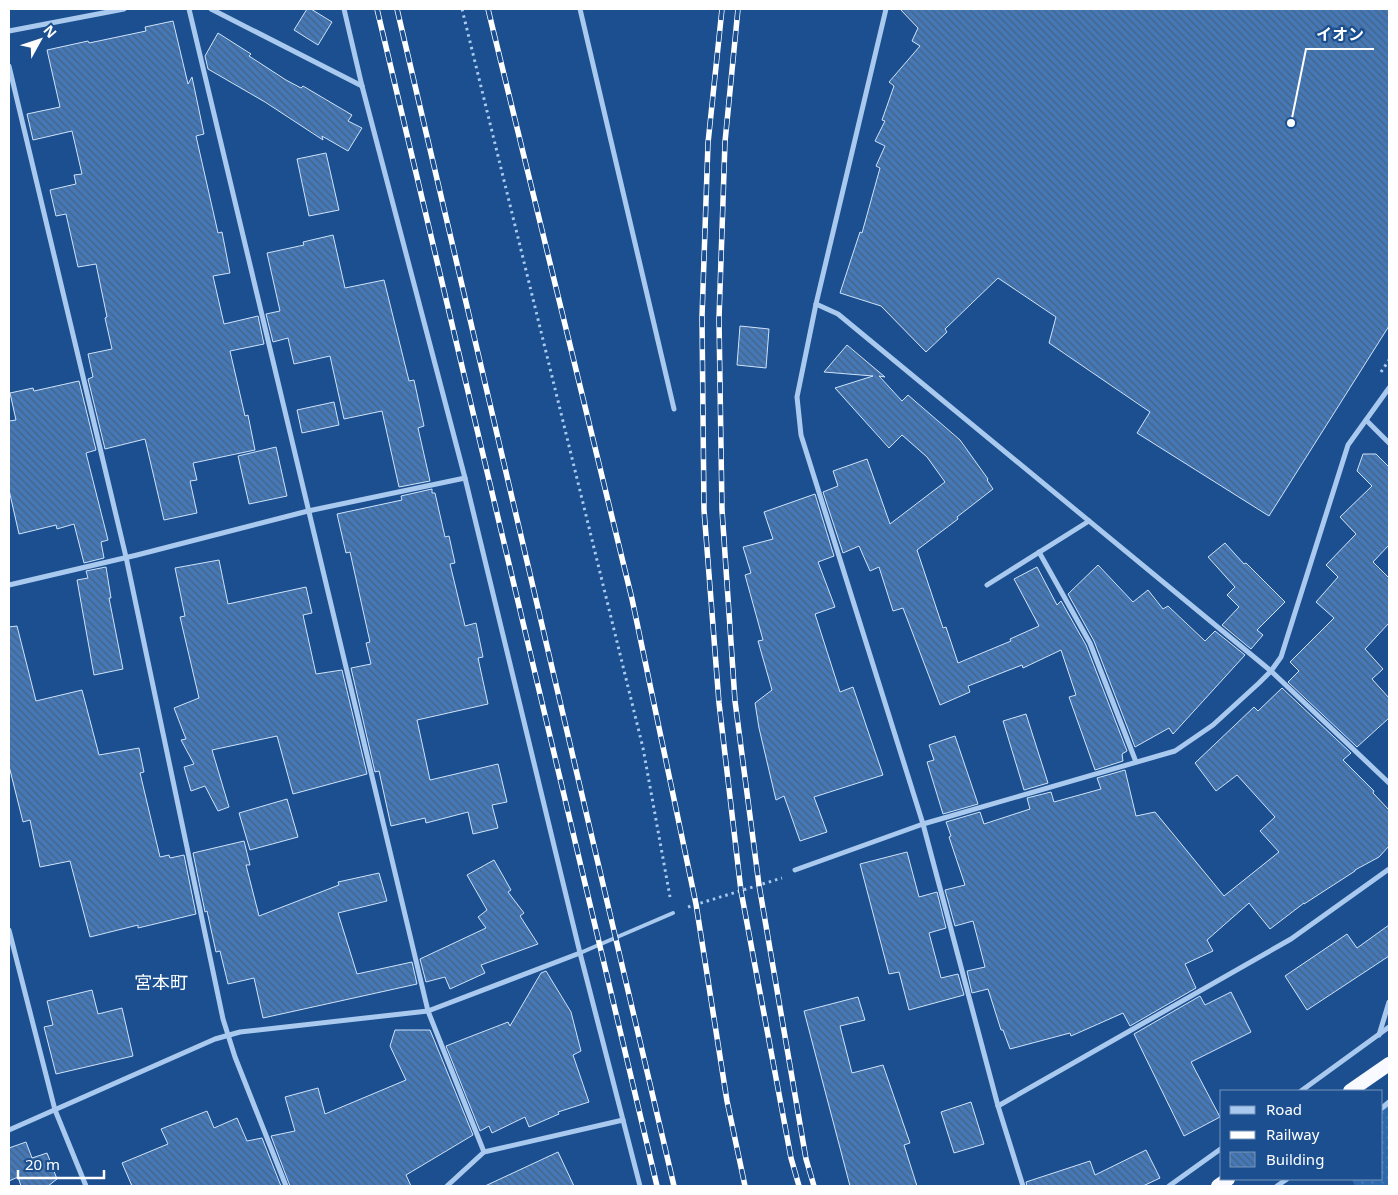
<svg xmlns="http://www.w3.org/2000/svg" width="1398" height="1195" font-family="'Noto Sans','Noto Sans JP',sans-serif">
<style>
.garden{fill:url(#garden-dots)}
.building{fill:url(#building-back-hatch);stroke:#cfe3fa}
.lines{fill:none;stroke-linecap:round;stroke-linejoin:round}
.path{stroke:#a9c9ee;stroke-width:3;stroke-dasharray:2.5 4;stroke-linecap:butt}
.service{stroke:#a9c9ee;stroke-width:4}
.minor{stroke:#a9c9ee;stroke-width:5}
.trunk{stroke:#f8faff;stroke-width:14}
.rail-casing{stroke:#fff;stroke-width:5.5}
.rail{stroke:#1b4f8f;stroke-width:4;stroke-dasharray:11;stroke-linecap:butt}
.labels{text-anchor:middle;stroke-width:4.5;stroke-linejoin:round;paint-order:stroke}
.quarter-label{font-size:18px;fill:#fff;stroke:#1b4f8f}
.leader{fill:none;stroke:#fff;stroke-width:2}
.callout-dot{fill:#fff;stroke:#1b4f8f;stroke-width:2}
.callout-label{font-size:16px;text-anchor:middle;font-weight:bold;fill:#fff;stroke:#1b4f8f;stroke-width:4.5;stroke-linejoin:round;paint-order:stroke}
</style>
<defs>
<pattern id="garden-dots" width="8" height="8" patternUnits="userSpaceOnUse" patternTransform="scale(1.25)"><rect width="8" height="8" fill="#2e69ad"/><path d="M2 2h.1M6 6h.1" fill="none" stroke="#4d80b9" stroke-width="1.8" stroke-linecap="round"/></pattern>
<pattern id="building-back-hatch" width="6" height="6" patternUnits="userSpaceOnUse" patternTransform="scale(1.25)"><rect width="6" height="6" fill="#4478b7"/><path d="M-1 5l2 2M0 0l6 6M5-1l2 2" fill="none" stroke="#486282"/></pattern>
</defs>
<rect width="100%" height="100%" fill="#1b4f8f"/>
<!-- garden -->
<path class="garden" d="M1389 1103V1185L1383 1186H1355L1352 1179H1382V1107Z"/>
<!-- building -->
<g class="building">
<path d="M307 9H311L332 22 318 45 294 30Z"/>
<path d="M900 9H1389V326L1269 516 1137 433 1150 412 1049 343 1056 317 998 278 945 329 947 332 926 352 881 306 840 293 860 232 862 233 880 168 876 166 885 146 875 141 885 121 882 120 894 86 889 82 920 46 912 41 918 28Z"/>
<path d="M173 21 188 84 192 77 204 134 196 136 218 233 222 232 230 273 213 276 224 324 258 316 264 344 230 351 245 416 248 415 255 450 193 463 197 480 190 481 197 513 164 520 145 439 105 449 88 379 93 377 88 354 112 349 105 318 107 317 96 264 78 267 66 214 56 216 50 190 76 184 74 175 82 174 72 131 33 140 27 114 60 107 47 50 88 41 89 43 146 31 145 27Z"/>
<path d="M218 33 251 54 249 56 286 80 301 88 303 86 352 115 348 121 362 128 348 151 322 136 323 140 265 102 208 69 205 56Z"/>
<path d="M326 153 339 210 309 216 297 159Z"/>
<path d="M333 235 345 288 384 280 409 381 414 380 424 426 418 428 430 481 399 487 382 411 344 419 330 356 294 364 288 338 273 342 266 314 280 311 267 253 304 245 303 242Z"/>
<path d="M740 326 769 329 766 368 737 365Z"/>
<path d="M847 345 885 377 879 376 902 401 908 395 960 440 988 479 987 480 993 489 957 517 958 519 917 550 943 628 946 627 958 663 1011 641 1010 639 1039 626 1014 579 1037 567 1057 605 1061 601 1086 645 1127 751 1122 754 1123 761 1095 770 1069 697 1076 695 1061 650 1023 668 1022 665 968 686 970 692 940 705 903 608 893 611 879 567 870 571 859 546 843 553 823 492 838 486 833 471 867 459 890 524 945 482 927 457 902 435 889 448 835 388 873 376 824 372Z"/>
<path d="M79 381 96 450 86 453 108 540 101 542 104 558 84 563 74 524 57 529 56 525 19 534 9 490V421L16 420 10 393 33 388 34 391Z"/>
<path d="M334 402 339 425 302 433 297 410Z"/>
<path d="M276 447 287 496 249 504 238 456Z"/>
<path d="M1363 454H1376L1389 467V545L1373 562 1389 578V623L1365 649 1383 669 1372 679 1389 698V718L1357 747 1288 682 1299 671 1290 662 1334 618 1316 602 1338 577 1326 565 1356 534 1340 517 1372 486 1357 471Z"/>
<path d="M432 489V493H435L445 537 449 536 455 563 450 564 465 626 476 623 483 657 478 658 488 704 417 720 430 780 498 764 507 802 492 805 498 828 473 834 468 812 426 823 425 818 391 826 379 771 375 772 351 668 371 664 366 643 370 642 350 552 346 553 337 514 402 500 401 496Z"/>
<path d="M815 494 834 556 818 562 835 607 815 614 840 692 853 687 883 775 814 797 827 832 800 841 784 796 776 800 759 728 755 703 772 690 758 641 763 640 745 575 751 573 743 547 773 539 764 512Z"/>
<path d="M1225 543 1244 564 1246 563 1285 602 1257 630 1263 635 1251 649 1222 625 1239 607 1227 595 1235 587 1208 557Z"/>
<path d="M219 560 228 604 306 587 312 613 303 615 316 674 342 670 367 774 293 794 277 736 212 750 229 807 218 811 205 786 191 791 184 767 194 764 181 740 186 739 174 708 199 698 180 617 185 616 175 568Z"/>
<path d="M1098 565 1133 602 1148 590 1163 609 1168 606 1205 641 1215 631 1245 655 1173 734 1169 728 1135 747 1094 641 1068 594Z"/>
<path d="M106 567 111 598H109L123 669 94 675 77 580 88 578 86 571Z"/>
<path d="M17 626 36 701 82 690 99 755 139 748 144 772 140 773 160 857 169 855 170 858 184 855 196 914 138 928V925L90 937 70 861 40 867 30 820 23 822 9 766V627Z"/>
<path d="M1282 688 1351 753 1343 760 1374 791 1373 793 1389 810V846L1379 857 1355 870V871L1304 904V903L1270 929 1249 903 1207 940 1213 951 1185 964 1196 988 1130 1026 1123 1013 1071 1036 1070 1033 1010 1049 1003 1030H1001L988 989 972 993 967 971 985 967 973 921 955 926 945 890 965 885 949 837 951 836 946 822 980 812 984 824 1030 809 1027 798 1051 792 1054 802 1101 789 1097 778 1125 770 1136 816 1155 812 1224 896 1279 852 1260 831 1275 817 1237 775 1216 791 1195 763 1254 707 1258 711Z"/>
<path d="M1026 714 1048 783 1024 790 1003 721Z"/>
<path d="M955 736 978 804 943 814 927 762 934 760 929 745Z"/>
<path d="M287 799 298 837 250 850 239 813Z"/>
<path d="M244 841 250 865H246L259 916 339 885 338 882 379 873 387 901 338 913 357 974 412 962 417 984 263 1018 254 978 228 984 220 951 216 952 207 911 205 912 193 853Z"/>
<path d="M907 852 919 897 937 892 946 928 929 933 941 978 958 974 964 995 909 1010 899 972 889 974 860 864Z"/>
<path d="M494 860 511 890 508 892 524 913 520 916 538 944 481 965 485 973 450 989 445 977 426 982 420 959 486 928 478 917 487 910 467 875Z"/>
<path d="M1389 925V956L1307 1010 1285 976 1347 934 1357 948Z"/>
<path d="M546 971 571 1012 581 1051 573 1055 589 1102 558 1112 559 1114 529 1127 525 1117 492 1133 489 1126 480 1131 446 1046 508 1022 510 1026 541 973Z"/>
<path d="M92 990 98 1014 122 1008 133 1056 56 1074 44 1027 53 1025 47 1001Z"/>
<path d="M1231 992 1251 1032 1191 1062 1220 1117 1184 1136 1134 1034 1200 996 1205 1005Z"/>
<path d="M858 997 865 1020 840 1026 852 1073 883 1065 910 1143 904 1145 917 1186H850L804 1011Z"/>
<path d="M395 1030H430L473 1135 406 1175 411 1186H290L271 1136 295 1131 285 1097 318 1088 325 1114 406 1080 390 1046Z"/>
<path d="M971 1102 984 1144 954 1153 941 1112Z"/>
<path d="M207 1111 214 1128 237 1118 247 1141 262 1138 281 1186H132L122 1163 168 1144 161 1129Z"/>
<path d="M26 1142 32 1158 47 1153 57 1179 48 1186H21L18 1177 9 1181V1148Z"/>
<path d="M1146 1150 1160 1178 1143 1186H1027L1026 1182 1090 1161 1095 1175Z"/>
<path d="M558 1152 574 1186H485Z"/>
</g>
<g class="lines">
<!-- path -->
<g class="path">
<path d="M462 9 643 748 670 897"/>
<path d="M1381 372 1389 360"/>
<path d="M688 907 782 878"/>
</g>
<!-- service -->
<path class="service" d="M580 953 673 913"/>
<!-- minor -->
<g class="minor">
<path d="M189 9 428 1011 484 1152"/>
<path d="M211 9 362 86"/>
<path d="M344 9 362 86 465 478 580 953 640 1186"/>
<path d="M580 9 674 409"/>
<path d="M886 9 816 304 797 397 801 435 923 824 998 1106 1023 1186"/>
<path d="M9 31 124 9"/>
<path d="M9 66 126 557 223 1019 235 1057 286 1186"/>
<path d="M816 304 838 314 1271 671 1389 783"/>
<path d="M1366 420 1389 443"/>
<path d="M1039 552 1090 643 1136 762"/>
<path d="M9 585 137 555 308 511 465 478"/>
<path d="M987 585 1089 521"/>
<path d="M795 870 923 824 1175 751 1213 725 1259 683 1271 671 1281 657 1348 445 1389 388"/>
<path d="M9 930 55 1110 86 1186"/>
<path d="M1379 1035 1389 1002"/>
<path d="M1301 1091 1389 1027"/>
<path d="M998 1106 1291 939 1389 869"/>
<path d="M1382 1108 1389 1102"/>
<path d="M9 1130 215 1039 240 1032 428 1011 580 953"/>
<path d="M447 1186 484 1152 623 1120"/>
<path d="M1169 1186 1222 1148"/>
<path d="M1277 1186 1287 1179"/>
</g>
<!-- trunk -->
<g class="trunk">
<path d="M1350 1091 1389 1064"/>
<path d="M1218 1186 1228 1179"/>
</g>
<!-- rail casing -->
<g class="rail-casing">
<g id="rail">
<path d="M377 9 657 1186"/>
<path d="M397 9 674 1186"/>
<path d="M488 9 632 599 696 904 727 1101 745 1186"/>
<path d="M722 9 708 143 702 317 704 510 719 703 741 891 791 1158 799 1186"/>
<path d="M738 9 725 142 719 319 722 510 735 701 759 885 806 1159 814 1186"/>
</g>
</g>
<!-- rail -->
<use href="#rail" class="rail"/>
</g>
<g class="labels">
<!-- quarter labels -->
<g class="quarter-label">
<text x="161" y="989">宮本町</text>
</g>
</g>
<!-- callouts -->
<path class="leader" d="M1291 123L1306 49H1374"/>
<circle class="callout-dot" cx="1291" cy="123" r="5"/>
<g class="callout-label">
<text x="1340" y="40">イオン</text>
</g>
<!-- border -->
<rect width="1398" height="1195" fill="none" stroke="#ffffff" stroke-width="20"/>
<!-- legend -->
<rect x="1220" y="1090" width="162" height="90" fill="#1b4f8f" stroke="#7695bc"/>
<rect x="1230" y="1106" width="25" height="8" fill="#a9c9ee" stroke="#7695bc"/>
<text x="1266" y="1115" font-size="15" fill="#ffffff">Road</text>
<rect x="1230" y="1131" width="25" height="8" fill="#ffffff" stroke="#7695bc"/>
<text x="1266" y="1140" font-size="15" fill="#ffffff">Railway</text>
<rect x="1230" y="1152" width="25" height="15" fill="url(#building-back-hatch)" stroke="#7695bc"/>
<text x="1266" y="1165" font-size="15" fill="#ffffff">Building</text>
<!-- north arrow -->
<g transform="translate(40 40) rotate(50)" stroke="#1b4f8f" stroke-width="4" paint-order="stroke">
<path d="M0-4L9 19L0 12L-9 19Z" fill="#ffffff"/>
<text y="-8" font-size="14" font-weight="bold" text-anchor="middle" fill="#ffffff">N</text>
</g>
<!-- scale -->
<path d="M18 1170v8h86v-8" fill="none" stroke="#ffffff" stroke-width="2.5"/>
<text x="25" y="1170" font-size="15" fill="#ffffff" stroke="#1b4f8f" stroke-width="4" paint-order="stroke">20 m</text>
</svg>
